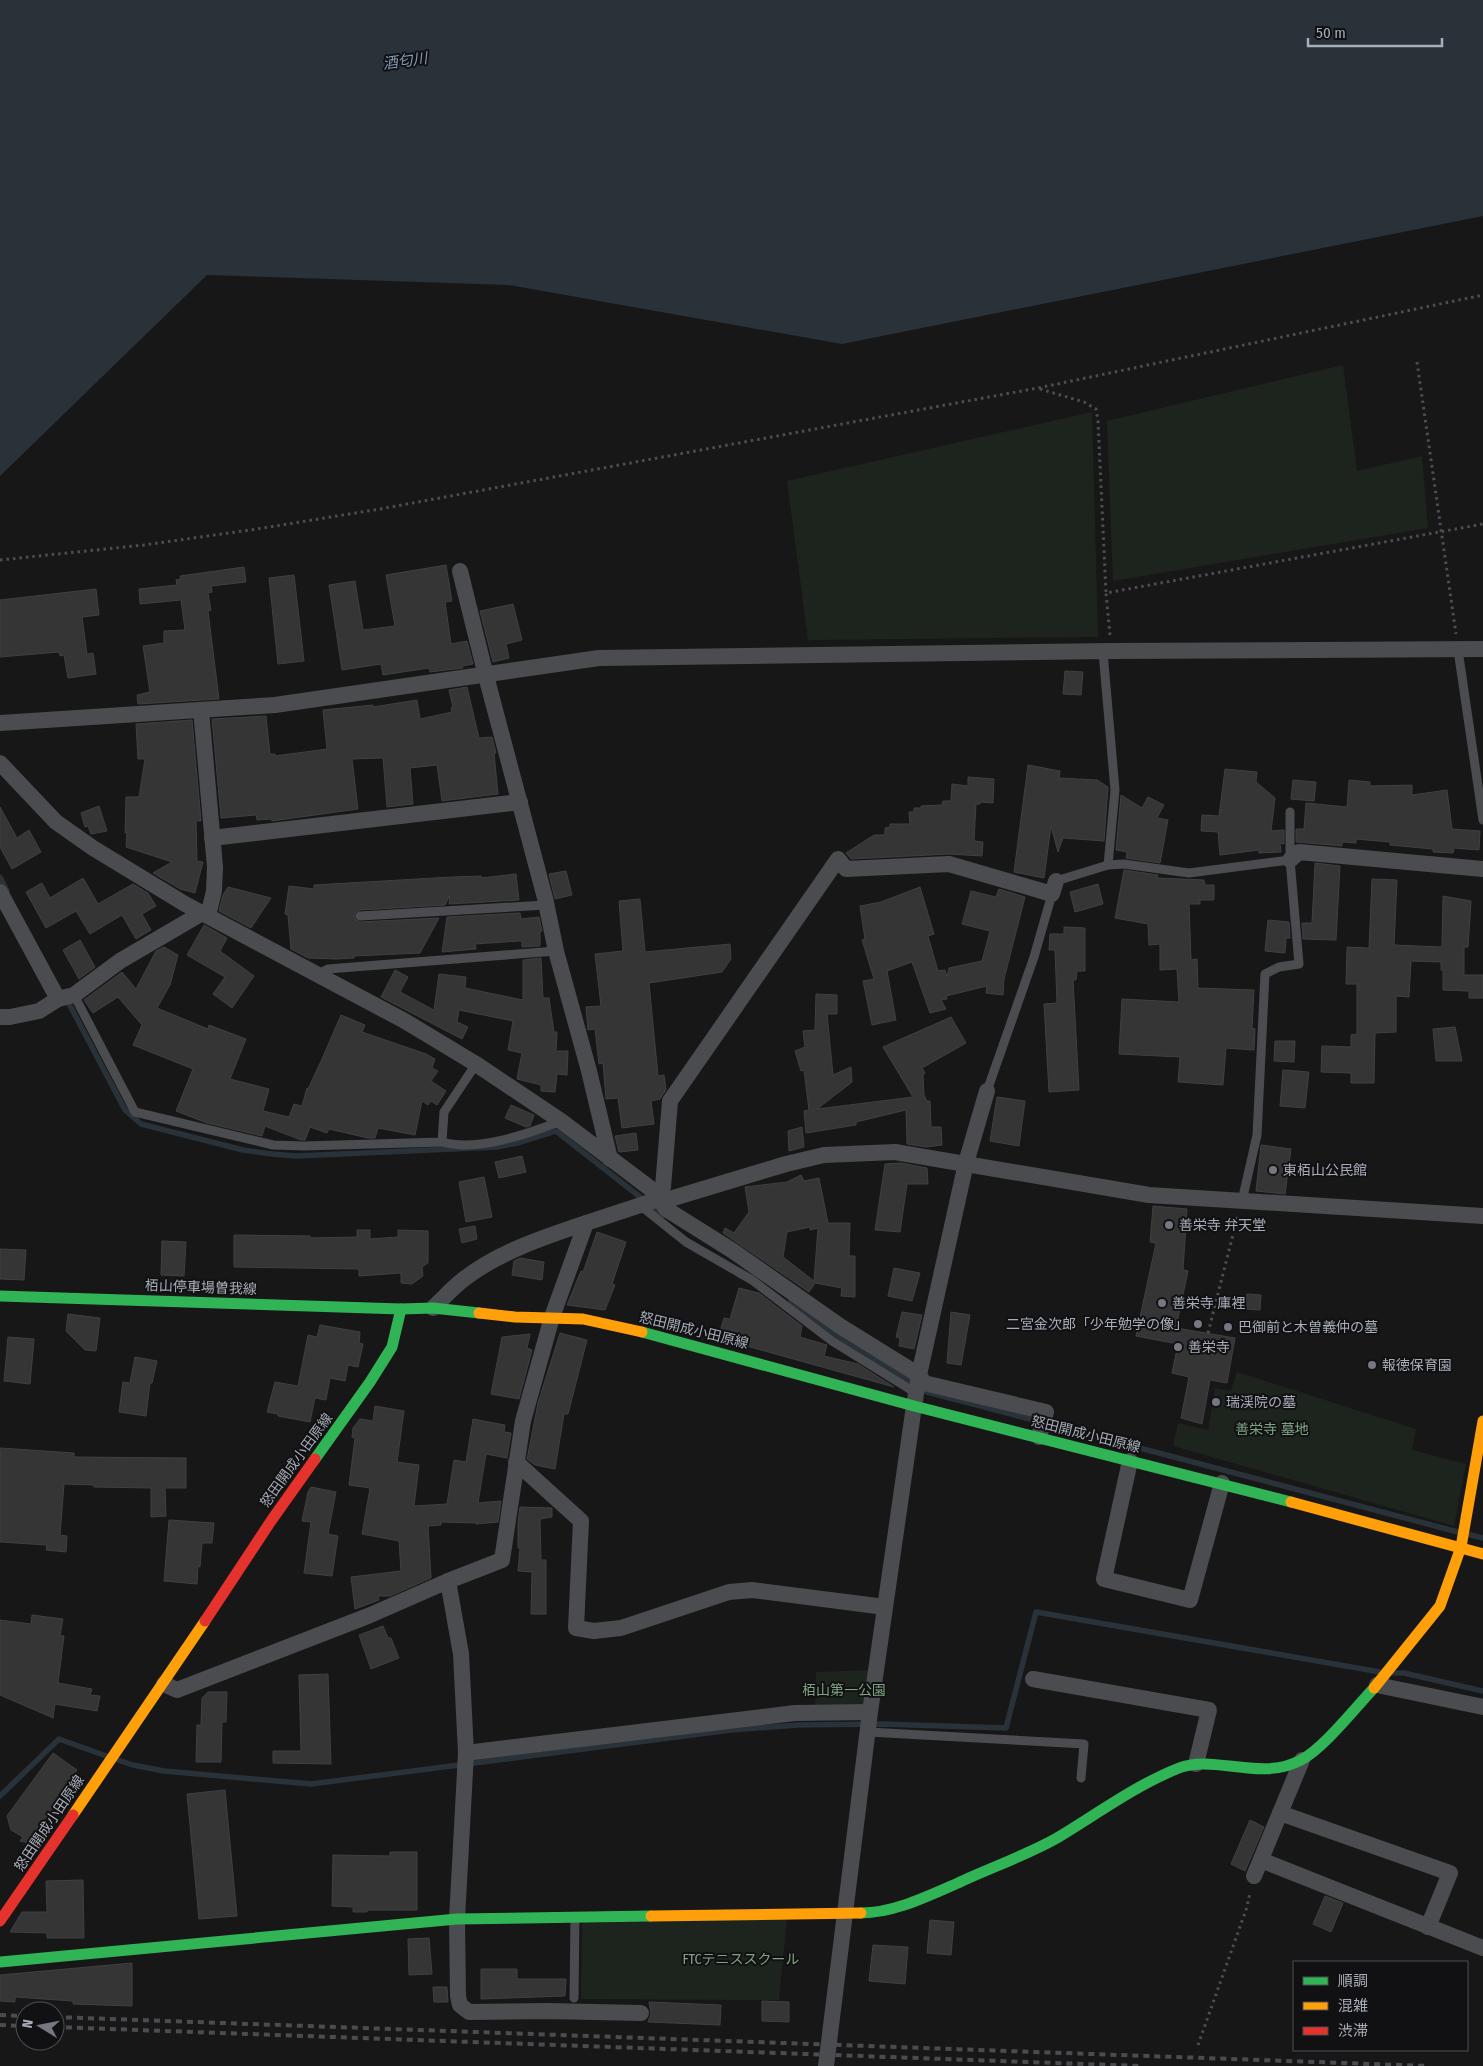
<svg xmlns="http://www.w3.org/2000/svg" width="1483" height="2066" font-family="'Fira Sans Condensed','Noto Sans JP',sans-serif">
<style>
.green{fill:#1d241e}
.water{fill:#2a3239}
.lines{fill:none;stroke-linecap:round;stroke-linejoin:round}
.stream{stroke:#2a3239;stroke-width:5.5}
.building{fill:#353536;stroke:#3f4043;fill-rule:evenodd}
.path{stroke:#4d4e52;stroke-width:3;stroke-dasharray:2.5 4;stroke-linecap:butt}
.lane{stroke:#4b4c50;stroke-width:9}
.street{stroke:#4b4c50;stroke-width:16}
.fast{stroke:#30b455;stroke-width:11}
.slow{stroke:#ff9f0a;stroke-width:11}
.jam{stroke:#e5322d;stroke-width:11}
.rail{stroke:#4b4c4f;stroke-width:4;stroke-dasharray:6 5;stroke-linecap:butt}
.poi-dot{fill:#757880;stroke:#111113;stroke-width:2}
.labels{text-anchor:middle;stroke-width:4;stroke-linejoin:round;paint-order:stroke}
.poi-label{font-size:14px;fill:#a8adb8;stroke:#111113;text-anchor:start}
.street-label{font-size:14px;fill:#a8adb8;stroke:#111113}
.park-label{font-size:14px;fill:#7fa381;stroke:#111113}
.water-label{font-size:15px;font-style:italic;fill:#7f9bb3;stroke:#111113}
</style>
<rect width="100%" height="100%" fill="#171717"/>
<!-- green -->
<g class="green">
<path d="M1343 365 1357 471 1422 456 1428 528 1113 581 1107 421Z"/>
<path d="M1092 412 1098 637 808 640 787 481Z"/>
<path d="M1237 1372 1416 1429 1412 1450 1466 1464 1454 1526 1173 1446 1178 1423 1208 1430 1215 1388 1231 1391Z"/>
<path d="M872 1670 867 1709 815 1710 816 1672Z"/>
<path d="M787 1918 779 2000 581 1999 582 1923Z"/>
</g>
<!-- water -->
<path class="water" d="M0 0H1483V216L842 344 509 285 207 275 0 476Z"/>
<g class="lines">
<!-- stream -->
<g class="stream">
<path d="M0 877 7 891"/>
<path d="M66 998 125 1110 141 1124 243 1150 272 1154 296 1156 496 1147 518 1143 556 1131 663 1215"/>
<path d="M791 1301 836 1335 927 1392 1458 1532"/>
<path d="M1467 1534 1483 1538"/>
<path d="M1394 1673H1404L1483 1691"/>
<path d="M118 1760 133 1765 164 1771 311 1784 731 1730 798 1725 882 1724 1006 1728 1036 1612 1380 1672"/>
<path d="M0 1796 59 1739 109 1757"/>
</g>
</g>
<!-- building -->
<g class="building">
<path d="M446 565 452 601 445 602 451 644 467 641 473 664 462 666 463 668 430 672 429 668 383 675 381 664 342 670 329 585 355 581 363 630 395 626 386 575Z"/>
<path d="M244 567 246 582 211 586 212 592 208 593 211 610 208 611 219 699 138 704 137 695 150 692 143 646 164 643V631L185 630 181 600 140 604 139 589 177 585 176 580 181 579 180 576Z"/>
<path d="M294 575 304 661 278 664 269 578Z"/>
<path d="M96 589 99 615 82 617 87 654 93 653 96 674 68 678 64 655 60 656 59 652 0 657V600Z"/>
<path d="M513 604 522 640 506 644 509 658 493 662 480 611Z"/>
<path d="M1065 671 1083 672 1081 695 1063 694Z"/>
<path d="M467 687 479 738 492 737 496 753H494L498 794 442 801 437 765 410 768 413 804 387 807 383 758 352 759 358 809 272 821 271 819 257 820 256 815 221 818 212 719 266 716 270 754H275V756L327 749 323 710 373 705V707L417 700 420 719 452 712 451 708 453 707 449 690Z"/>
<path d="M192 720 201 821H196L197 861 203 862 195 893 180 889 153 873 172 862 126 847 127 832 125 833 126 797H139L145 759H138L136 724Z"/>
<path d="M1028 765 1060 771 1059 778 1097 780 1108 787 1104 841 1063 838 1058 852 1051 826 1044 878 1014 872Z"/>
<path d="M1225 769 1257 772 1256 782 1275 798 1271 831 1284 830V844L1280 843 1281 852 1259 853V850L1220 855 1218 832 1201 831 1202 815 1219 816Z"/>
<path d="M968 777 994 779 993 803 980 802V804H976L974 841 983 842 982 856 949 854 851 859 846 853 874 835H885V828L890 827V824H910L909 812H914V808H921V806L942 805 943 801H951L952 784 968 786Z"/>
<path d="M1293 780 1316 782 1314 801 1291 799Z"/>
<path d="M1349 780 1370 782V786L1412 785V795L1447 790 1452 829 1480 831 1479 850 1454 848 1453 853 1433 852V849L1390 845V842L1356 839V843L1342 842V846L1296 842V829H1304L1306 803 1347 807Z"/>
<path d="M1121 795 1142 808 1148 797 1164 805 1157 818 1168 820 1160 863 1126 858 1127 852 1116 850Z"/>
<path d="M99 806 107 831 91 834 88 826 85 827 81 813Z"/>
<path d="M0 807 17 838 29 830 41 852 12 869 0 847Z"/>
<path d="M1315 863 1340 866 1336 940 1303 939 1302 923H1312Z"/>
<path d="M1124 870 1158 875 1157 878 1204 880 1205 885H1214V900H1200V904H1189L1191 960 1197 959 1198 988 1254 990 1252 1028 1255 1029 1254 1050 1226 1048 1223 1085 1178 1082 1180 1057 1119 1054 1122 999 1179 1002 1177 969 1160 970V944L1149 945 1148 924 1115 918Z"/>
<path d="M566 871 572 895 555 899 549 874Z"/>
<path d="M516 874 519 900 449 904 450 895 445 905 360 910 355 913V919L360 922 439 918 420 953 354 956V958L336 959 308 958 291 949 288 915 285 914 289 886 314 889V885L452 877 481 876V878Z"/>
<path d="M83 878 98 904 133 884 148 893 156 906 142 914 151 930 136 939 122 915 90 934 76 911 46 928 26 892 42 883 50 898Z"/>
<path d="M1372 879 1397 880 1394 945 1442 947 1443 896 1471 901 1468 947H1464V975H1483V998H1469V991L1443 990V970H1441V962L1411 961 1409 997 1396 996V1032L1375 1033 1374 1083H1351V1073L1321 1072 1322 1046 1351 1047V1035L1357 1034V984H1346L1347 947 1369 948Z"/>
<path d="M1098 884 1103 904 1075 912 1070 892Z"/>
<path d="M228 887 271 898 251 928 219 911 223 895Z"/>
<path d="M920 887 934 934 928 936 938 971 945 970 947 977 949 968 982 961 990 931 962 924 971 891 996 897 999 889 1025 897 1004 979 1003 995 986 993 987 986 946 996 947 999 941 1000 946 1009 930 1013 912 962 887 971 896 1020 872 1025 863 981 874 979 862 940 865 939 860 906 881 902Z"/>
<path d="M640 899 645 952 730 944 731 959 722 972 649 983 658 1076 664 1075 666 1090 660 1099 651 1101 654 1124 622 1128 618 1098 606 1099 603 1063 599 1064 595 1029 588 1030 586 1007 601 1006 595 954 623 951 619 901Z"/>
<path d="M520 913 521 919 539 917 542 931H540V946L522 947V941H519L475 944 476 949 442 952 447 917Z"/>
<path d="M1268 920 1289 922 1290 938H1286L1285 953 1265 951Z"/>
<path d="M204 925 227 938 220 951 254 976 232 1008 213 994 225 977 187 955Z"/>
<path d="M1064 927 1085 928V971H1077L1076 980H1073L1079 1090 1049 1092 1044 1004 1057 1003 1055 950H1049L1050 934H1064Z"/>
<path d="M80 940 95 967 79 979 63 950Z"/>
<path d="M164 947 178 955 170 985 157 1008 208 1029 209 1025 246 1039 230 1079 269 1089 263 1111 289 1117 294 1104 302 1106 307 1088 308 1089 322 1059 341 1015 365 1025 362 1032 426 1054 435 1059 432 1068 438 1071 431 1081 446 1091 437 1105 431 1101 428 1105 422 1101 415 1135 378 1128 375 1138H368L329 1129 327 1133 310 1127 305 1140H301L265 1126 262 1136 207 1123 176 1111 193 1069 133 1045 142 1025 118 997 93 1013 84 1000 122 972 136 989 156 951Z"/>
<path d="M541 958 543 998H549L554 1032H557L556 1051H568L567 1075 557 1074 555 1092 541 1091V1085L517 1079 522 1053 508 1050 513 1021 459 1010 457 1022 468 1027 462 1039 381 997 395 970 408 977 400 992 434 1010 439 974 466 977 465 988 523 1000V960Z"/>
<path d="M816 994 837 995V1014H827L833 1075 851 1067 852 1082 817 1109 913 1097 883 1047 951 1017 966 1043 922 1068 925 1073 923 1075 924 1095 927 1101H930L931 1127H941L942 1145 926 1147 907 1144 906 1110 856 1122V1125L806 1133 804 1111 809 1110 804 1070 801 1071 795 1051 805 1047 803 1031 815 1030Z"/>
<path d="M1455 1027 1462 1061H1436L1433 1029Z"/>
<path d="M1275 1041H1295L1294 1062 1274 1061Z"/>
<path d="M1283 1070 1309 1072 1305 1108 1280 1106Z"/>
<path d="M997 1097 1025 1101 1019 1146 990 1141Z"/>
<path d="M511 1105 534 1115 530 1126 526 1127 505 1118Z"/>
<path d="M802 1127 804 1147 789 1151 788 1131Z"/>
<path d="M636 1133 638 1150 619 1152 615 1136Z"/>
<path d="M1261 1145 1291 1149 1285 1194 1256 1191Z"/>
<path d="M522 1156 526 1172 499 1178 495 1162Z"/>
<path d="M901 1163 927 1168 928 1184H907L900 1232 875 1230 885 1164Z"/>
<path d="M801 1175 804 1181 819 1178 828 1223H850L849 1256H855V1297L841 1296 842 1288 815 1283 809 1292 723 1233 725 1228 734 1233 749 1212 745 1187 787 1182ZM810 1227V1230L818 1228 814 1281 783 1257 787 1232Z"/>
<path d="M484 1177 492 1217 466 1222 459 1182Z"/>
<path d="M1153 1206 1187 1209 1183 1270 1188 1271 1176 1328 1235 1338 1227 1383 1210 1380 1202 1424 1181 1418 1189 1377 1172 1373 1178 1344 1136 1336 1156 1243 1150 1242Z"/>
<path d="M475 1226 477 1239 462 1243 459 1229Z"/>
<path d="M357 1230H370V1239L398 1237V1230L428 1231V1263L422 1267 423 1276 412 1284 401 1283V1273L359 1276V1269L234 1267V1235L310 1236V1238L357 1237Z"/>
<path d="M597 1232 626 1242 612 1284 615 1285 605 1310 567 1305 581 1271 583 1272Z"/>
<path d="M162 1241 186 1242 184 1276 161 1275Z"/>
<path d="M0 1249 26 1250 24 1280 0 1279Z"/>
<path d="M520 1258 544 1262 542 1280 512 1275 514 1261Z"/>
<path d="M894 1268 920 1273 912 1301 888 1296Z"/>
<path d="M739 1288 759 1293 802 1326 800 1337 827 1345 824 1356 858 1364 894 1387 718 1338 724 1318 730 1319Z"/>
<path d="M1247 1294 1261 1295 1260 1310 1245 1309Z"/>
<path d="M902 1312 922 1315 914 1349 899 1346 900 1338 896 1337Z"/>
<path d="M951 1312 970 1315 961 1365 947 1363Z"/>
<path d="M68 1314 100 1318 96 1351 85 1350 66 1331Z"/>
<path d="M320 1325 360 1332 359 1343 363 1344 358 1367 348 1365 345 1381 330 1378 326 1400 315 1398 310 1422 278 1416V1414L267 1412 275 1382 298 1386 308 1335 317 1337Z"/>
<path d="M560 1333 587 1340 568 1414H564L555 1469 535 1465 527 1459 538 1403Z"/>
<path d="M530 1334 527 1348 532 1350 519 1399 491 1394 502 1337Z"/>
<path d="M8 1337 34 1339 30 1384 4 1381Z"/>
<path d="M135 1357 157 1361 152 1383H150L146 1416 119 1412 123 1382 130 1383Z"/>
<path d="M375 1406 404 1411 397 1462 419 1465 414 1506 447 1504 454 1460 466 1462 473 1419 505 1425 504 1432 511 1433 507 1458 486 1454 478 1503 501 1501 498 1522 476 1524V1523L441 1522V1525L428 1526 431 1578 390 1596H378L379 1600 355 1609 351 1577 401 1571 399 1541 362 1534 370 1488 349 1485 355 1438 352 1437 353 1428 360 1419 373 1421Z"/>
<path d="M0 1448 74 1453V1457L186 1458V1488H165L166 1516 151 1517V1488L94 1487V1485L64 1484 60 1535 67 1536 66 1552 46 1550 47 1545 0 1542Z"/>
<path d="M311 1487 336 1492 328 1534 338 1536 332 1576 304 1573 311 1522 302 1521 308 1492Z"/>
<path d="M520 1507 552 1508V1517L540 1519 541 1560H546V1614H531L532 1572 518 1571 520 1548H518V1523Z"/>
<path d="M169 1520 214 1523 212 1543H202L200 1567 198 1566 197 1584 164 1581Z"/>
<path d="M32 1615 63 1619 60 1635 64 1636 58 1683 92 1689 90 1695 100 1696 97 1711 55 1704 53 1718 0 1695V1620L31 1624Z"/>
<path d="M383 1626 388 1638H391L399 1658 371 1669 359 1635Z"/>
<path d="M328 1674 331 1764 273 1763V1751H301L299 1675Z"/>
<path d="M208 1692H227L226 1722H222L221 1762H196L197 1725H201L202 1698Z"/>
<path d="M53 1753 77 1770 57 1797 64 1803 34 1844 20 1841 23 1837 11 1830 7 1816Z"/>
<path d="M225 1790 237 1916 199 1919 187 1794Z"/>
<path d="M1250 1820 1264 1827 1245 1871 1231 1864Z"/>
<path d="M390 1852H417V1910H367V1912H353V1907L332 1906 333 1855 390 1856Z"/>
<path d="M83 1880 84 1938H47V1933L10 1932 22 1912H47L46 1881Z"/>
<path d="M1325 1896 1343 1903 1331 1932 1313 1924Z"/>
<path d="M930 1920 954 1922 951 1955 927 1953Z"/>
<path d="M429 1938 432 1974 409 1975 408 1939Z"/>
<path d="M873 1945 908 1947 905 1984 869 1981Z"/>
<path d="M132 1963V2006L73 2004V2001L15 1997V2002L0 2001V1975Z"/>
<path d="M481 1969H517V1979H566L565 1996 481 1999Z"/>
<path d="M433 1987H447L448 2002H434Z"/>
<path d="M762 2001 789 2002V2022L762 2021Z"/>
<path d="M649 2002 721 2005 720 2025 648 2022 651 2014Z"/>
</g>
<g class="lines">
<!-- path -->
<g class="path">
<path d="M1417 362 1456 634"/>
<path d="M1040 389 1084 402 1096 409 1098 421 1106 593"/>
<path d="M0 560 144 545 257 529 380 509 1038 388 1483 295"/>
<path d="M1110 635 1106 593 1483 524"/>
<path d="M1208 1333 1238 1215"/>
<path d="M1198 2045 1247 1907 1250 1892"/>
</g>
<!-- lane -->
<g class="lane">
<path d="M1458 650 1483 820"/>
<path d="M1103 652 1115 790 1108 865"/>
<path d="M1056 881 1108 865 1124 864 1189 873 1290 860"/>
<path d="M360 916 546 905"/>
<path d="M317 975 328 969 556 951"/>
<path d="M74 995 135 1112 273 1145 304 1146 442 1142 444 1112 476 1064"/>
<path d="M987 1091 1034 957 1052 894"/>
<path d="M442 1142C477 1152 528 1134 561 1121"/>
<path d="M1242 1201 1257 1135 1265 974 1279 967 1299 964 1290 860V812"/>
<path d="M641 1206 686 1242 752 1280 832 1341 916 1393"/>
<path d="M868 1732 1084 1744 1081 1778"/>
<path d="M574 1998 575 1917"/>
</g>
<!-- street -->
<g class="street">
<path d="M460 571 486 676 545 898 556 951 589 1071 610 1159"/>
<path d="M201 710 215 867 214 891 208 916"/>
<path d="M0 723 275 705 599 658 1111 651 1483 649"/>
<path d="M0 763 56 822 93 848 185 904 403 1020 476 1064 561 1121 655 1192 666 1209 733 1251 840 1326 919 1375 924 1383 1046 1412 1039 1437"/>
<path d="M212 838 520 802"/>
<path d="M1290 860 1299 852 1483 869"/>
<path d="M0 892 58 999"/>
<path d="M0 1017H10L39 1011 58 999 74 995 120 961 202 913"/>
<path d="M659 1199 663 1187 670 1101 838 859 846 869 949 864 1052 894 1056 881"/>
<path d="M433 1308C443 1299 453 1287 464 1279 499 1252 544 1237 586 1223"/>
<path d="M1130 1461 1104 1579 1190 1600 1222 1483"/>
<path d="M516 1462 581 1521 576 1628 594 1631 621 1628 729 1592 752 1590 885 1607"/>
<path d="M448 1581 502 1560 523 1421 552 1317 586 1223 659 1199H670L786 1164 824 1155 895 1152 1149 1195 1483 1216"/>
<path d="M1033 1679 1209 1710 1196 1764"/>
<path d="M164 1684 177 1690 368 1616 448 1581 461 1654 466 1753"/>
<path d="M1377 1685 1483 1707"/>
<path d="M1280 1813 1450 1873 1428 1927"/>
<path d="M1261 1860 1483 1948"/>
<path d="M1254 1876 1302 1760"/>
<path d="M641 2013 547 2011 469 2012 460 2005 458 1996 457 1919 466 1753 795 1713 870 1712"/>
<path d="M826 2066 870 1712 914 1406 919 1375 966 1163 987 1091"/>
</g>
<!-- fast -->
<g class="fast">
<path d="M0 1296 401 1309 433 1308 479 1313"/>
<path d="M642 1332 914 1406 1291 1502"/>
<path d="M315 1459 370 1382 392 1347 401 1309"/>
<path d="M861 1913C894 1913 928 1896 958 1883 990 1868 1027 1855 1057 1838 1097 1814 1136 1785 1179 1768 1214 1754 1261 1782 1301 1760 1323 1749 1356 1707 1374 1688"/>
<path d="M0 1962 457 1919 651 1916"/>
</g>
<!-- slow -->
<g class="slow">
<path d="M479 1313 515 1317 583 1319 642 1332"/>
<path d="M1291 1502 1483 1554"/>
<path d="M1374 1688 1440 1606 1461 1547 1483 1421"/>
<path d="M73 1815 205 1621"/>
<path d="M651 1916 861 1913"/>
</g>
<!-- jam -->
<g class="jam">
<path d="M205 1621 271 1521 315 1459"/>
<path d="M0 1921 73 1815"/>
</g>
<!-- rail -->
<g class="rail">
<path d="M0 2015 25 2016"/>
<path d="M55 2017 1428 2066"/>
<path d="M0 2025 25 2026"/>
<path d="M55 2027 1139 2066"/>
</g>
</g>
<!-- markers -->
<g class="poi-dot">
<circle cx="1273" cy="1170" r="5"/>
<circle cx="1169" cy="1225" r="5"/>
<circle cx="1162" cy="1303" r="5"/>
<circle cx="1198" cy="1324" r="5"/>
<circle cx="1228" cy="1327" r="5"/>
<circle cx="1178" cy="1347" r="5"/>
<circle cx="1372" cy="1365" r="5"/>
<circle cx="1216" cy="1402" r="5"/>
</g>
<g class="labels">
<!-- poi labels -->
<g class="poi-label">
<text x="1283" y="1175">東栢山公民館</text>
<text x="1179" y="1230">善栄寺 弁天堂</text>
<text x="1172" y="1308">善栄寺 庫裡</text>
<text x="1188" y="1329" text-anchor="end">二宮金次郎「少年勉学の像」</text>
<text x="1238" y="1332">巴御前と木曽義仲の墓</text>
<text x="1188" y="1352">善栄寺</text>
<text x="1382" y="1370">報徳保育園</text>
<text x="1226" y="1407">瑞渓院の墓</text>
</g>
<!-- street labels -->
<g class="street-label">
<text transform="translate(201 1287) rotate(2)" y="5">栢山停車場曽我線</text>
<text transform="translate(694 1330) rotate(14)" y="5">怒田開成小田原線</text>
<text transform="translate(1086 1434) rotate(14)" y="5">怒田開成小田原線</text>
<text transform="translate(296 1460) rotate(-54)" y="5">怒田開成小田原線</text>
<text transform="translate(49 1823) rotate(-56)" y="5">怒田開成小田原線</text>
</g>
<!-- park labels -->
<g class="park-label">
<text x="1272" y="1434">善栄寺 墓地</text>
<text x="844" y="1695">栢山第一公園</text>
<text x="741" y="1964">FTCテニススクール</text>
</g>
<!-- water labels -->
<g class="water-label">
<text transform="translate(405 61) rotate(-8)" y="5">酒匂川</text>
</g>
</g>
<!-- legend -->
<rect x="1293" y="1961" width="175" height="90" fill="#111113" stroke="#4d4f55"/>
<rect x="1303" y="1977" width="25" height="8" fill="#30b455" stroke="#4d4f55"/>
<text x="1338" y="1986" font-size="15" fill="#a8adb8">順調</text>
<rect x="1303" y="2002" width="25" height="8" fill="#ff9f0a" stroke="#4d4f55"/>
<text x="1338" y="2011" font-size="15" fill="#a8adb8">混雑</text>
<rect x="1303" y="2027" width="25" height="8" fill="#e5322d" stroke="#4d4f55"/>
<text x="1338" y="2036" font-size="15" fill="#a8adb8">渋滞</text>
<!-- north arrow -->
<g transform="translate(40 2026) rotate(280)"><circle r="24" fill="#111113" stroke="#4d4f55"/>
<path d="M0-4L9 19L0 12L-9 19Z" fill="#757880"/>
<text y="-8" font-size="14" font-weight="bold" text-anchor="middle" fill="#a8adb8">N</text>
</g>
<!-- scale -->
<path d="M1308 38v8h134v-8" fill="none" stroke="#a8adb8" stroke-width="2.5"/>
<text x="1316" y="38" font-size="15" fill="#a8adb8" stroke="#111113" stroke-width="4" paint-order="stroke">50 m</text>
</svg>
